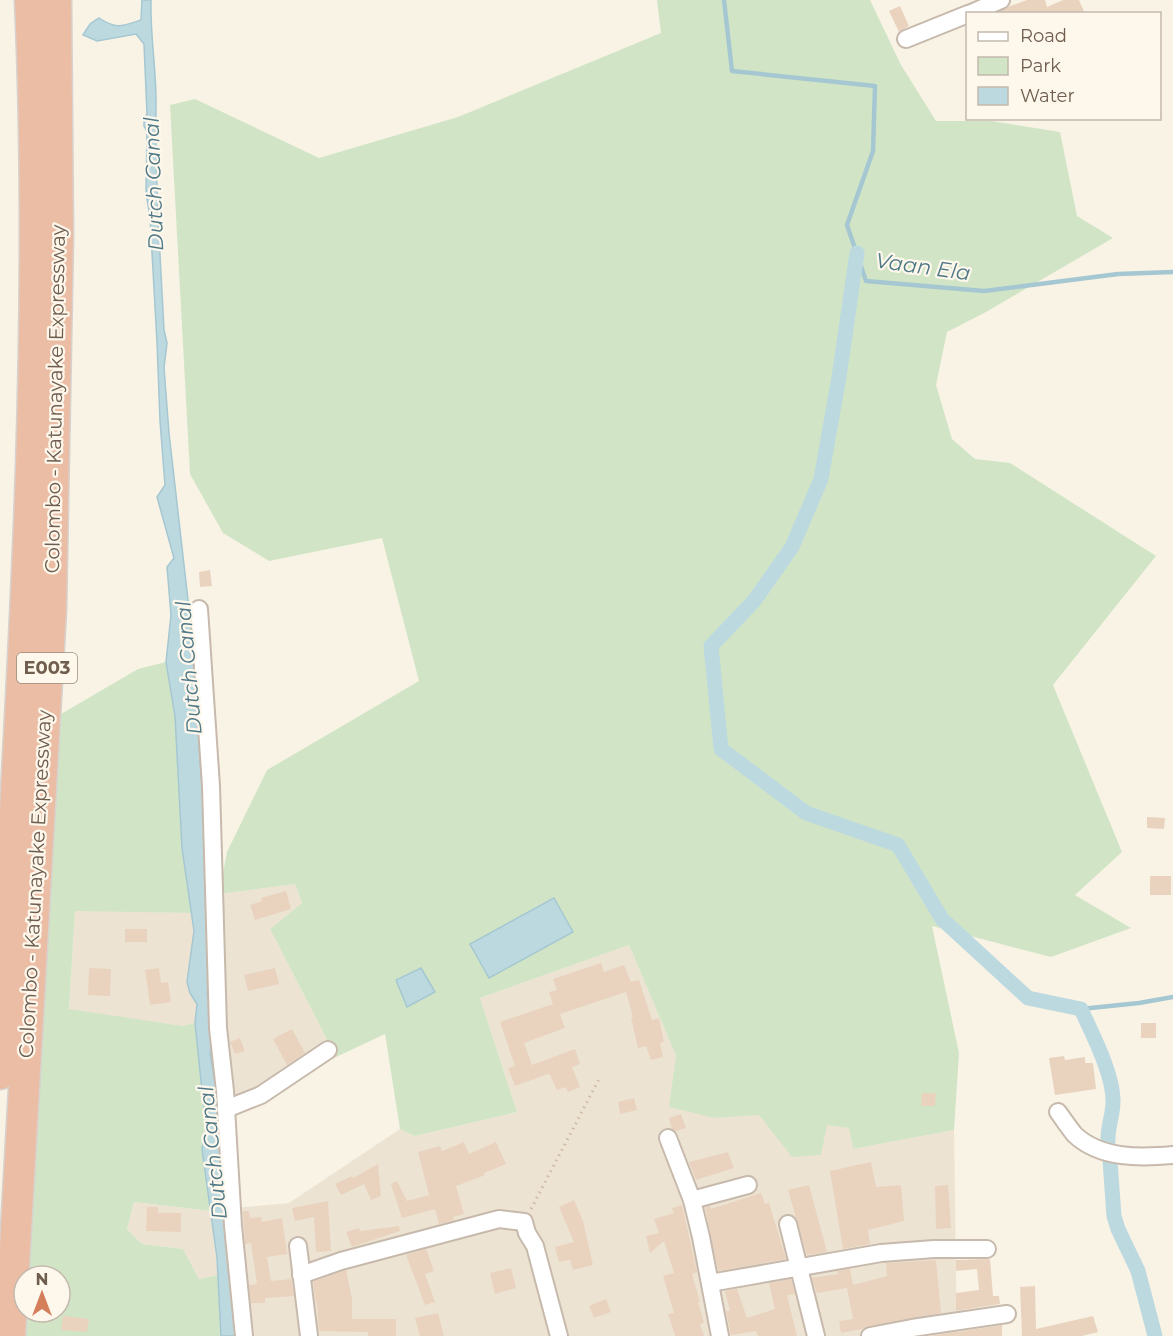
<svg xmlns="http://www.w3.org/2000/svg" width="1173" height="1336" font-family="Montserrat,sans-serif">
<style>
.residential{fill:#ede3d3}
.green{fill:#d1e5c6}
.water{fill:#bdd9e0;stroke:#a5c7d1;stroke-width:1.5}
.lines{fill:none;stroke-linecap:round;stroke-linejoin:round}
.stream{stroke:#a5c7d1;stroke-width:4.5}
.canal{stroke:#bdd9e0;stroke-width:15}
.building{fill:#e9d3bf}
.street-casing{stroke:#c7baac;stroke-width:20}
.highway-casing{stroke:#d7d2cd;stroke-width:33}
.path{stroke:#d0b9a5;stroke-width:3;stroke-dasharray:1.5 4.5;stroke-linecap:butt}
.street{stroke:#fff;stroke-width:16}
.highway{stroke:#ecbda5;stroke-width:30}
.labels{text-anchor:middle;stroke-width:4.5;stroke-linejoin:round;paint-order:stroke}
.shield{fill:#fdf7ec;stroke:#9a8b7d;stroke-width:1.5}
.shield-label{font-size:18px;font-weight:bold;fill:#6f5d4e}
.street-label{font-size:20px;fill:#6f5d4e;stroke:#fdf7ec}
.water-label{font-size:21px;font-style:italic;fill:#4e7886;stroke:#fdf7ec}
</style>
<rect width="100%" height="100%" fill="#f9f3e6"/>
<!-- residential -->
<g class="residential">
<path d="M295 884 302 903 270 929 336 1057 231 1117 219 894Z"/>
<path d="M75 910 192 913 194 931 190 993 197 1004 195 1023 183 1026 69 1010Z"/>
<path d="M629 945 676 1056 714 1118 759 1114 850 1128 853 1149 954 1130 957 1336H246L235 1208 289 1203 400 1129 415 1136 517 1112 480 998Z"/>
<path d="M134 1202 211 1211 218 1275 199 1279 183 1249 142 1244 127 1229Z"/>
</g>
<!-- green -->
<g class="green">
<path d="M657 0H870L901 65 936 121H991L1060 132 1077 216 1113 238 986 312 947 332 936 385 952 439 975 459 1010 463 1156 556 1053 685 1122 852 1075 895 1131 928 1051 957 932 926 959 1053 954 1130 853 1149 849 1128 827 1125 821 1155 792 1157 759 1115 714 1118 669 1107 676 1056 629 945 480 998 517 1112 415 1136 400 1129 385 1034 336 1057 270 929 302 903 295 884 219 894 227 852 267 770 419 681 382 538 269 561 223 533 190 474 170 105 195 99 319 158 458 117 661 33Z"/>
<path d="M166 662 175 716 182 848 192 913 75 911 69 1009 183 1026 195 1023 206 1129 202 1149 211 1211 134 1202 127 1229 142 1244 183 1249 199 1279 218 1275 221 1336H24L26 1312H60V1276H28L52 812 61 714 138 669Z"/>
</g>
<!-- water -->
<g class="water">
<path d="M142 0H151C150 34 156 67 156 101 155 177 160 253 164 330L167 343 164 368 169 433 193 644 198 712 199 744 204 815 208 940 207 967 214 982 207 992C211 1012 215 1033 210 1053L223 1130 236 1336H221L217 1258 202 1149 206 1129 195 1023 197 1004 190 993 187 982 194 931 182 848 175 716 166 662 171 615 167 567 174 558 157 497 165 485 160 421 157 342 150 217 146 193 147 132 144 126V119L147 114 144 44 136 34 97 41 83 35 90 24 99 18C117 30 123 26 141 20Z"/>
<path d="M554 898 573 932 489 978 470 944Z"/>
<path d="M421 968 435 992 407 1007 396 980Z"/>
</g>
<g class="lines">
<!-- stream -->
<g class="stream">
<path d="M724 0 732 71 875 86 873 151 847 225 866 281 984 291 1118 274 1173 272"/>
<path d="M1081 1009 1139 1003 1173 997"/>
</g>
<!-- canal -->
<g class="canal">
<path d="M857 253 839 377 821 479 792 547 754 601 711 646 721 749 806 813 898 845 942 919 1028 998 1081 1009C1092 1034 1112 1071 1113 1099 1114 1113 1107 1127 1108 1142"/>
<path d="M1110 1161 1114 1216 1118 1229 1138 1271 1155 1336"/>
</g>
</g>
<!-- building -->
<g class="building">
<path d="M1027 0H1045L1047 7 1063 0H1079L1085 14H996L1010 6Z"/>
<path d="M900 6 909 26 899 32 889 11Z"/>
<path d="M210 570 212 586 200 587 199 572Z"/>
<path d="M1147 817 1165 818 1164 829 1147 828Z"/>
<rect x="1150" y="876" width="21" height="19"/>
<path d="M286 891 291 909 255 920 250 905 262 901 261 898Z"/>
<rect x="125" y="929" width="22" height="13"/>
<path d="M601 963 604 972 624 965 631 982 639 980 652 1020 659 1018 664 1042 660 1043 663 1057 651 1060 646 1046 638 1048 631 1018 633 1017 626 992 560 1014 565 1028 524 1043 532 1065 575 1049 580 1064 572 1067 580 1087 568 1092 566 1087 557 1090 550 1075 548 1074 515 1086 508 1068 515 1066 500 1022 553 1004 549 992 557 990 553 979Z"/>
<path d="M89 968 111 969 110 996 88 995Z"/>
<path d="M159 968 161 983 168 982 171 1002 150 1005 145 970Z"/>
<path d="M275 968 279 984 248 991 244 975Z"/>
<rect x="1141" y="1023" width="15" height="15"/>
<path d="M292 1029 305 1053 287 1065 273 1039Z"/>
<path d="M240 1038 245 1051 235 1054 230 1042Z"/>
<path d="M1064 1056 1065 1060 1085 1057V1063H1093L1096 1089 1055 1095 1049 1058Z"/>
<path d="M922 1093H936L935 1106H921Z"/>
<path d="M634 1098 637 1110 620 1114 618 1102Z"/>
<path d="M681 1114 686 1128 676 1131 672 1129 669 1118Z"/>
<path d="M464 1142 469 1154 496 1142 506 1164 484 1173 485 1175 456 1186 464 1214 453 1217 454 1220 439 1224 435 1209 402 1218 391 1184 397 1181 407 1201 429 1195 418 1152 440 1146 442 1151Z"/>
<path d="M728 1152 734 1168 696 1180 689 1162Z"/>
<path d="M871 1162 876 1187 901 1185 904 1221 868 1230 870 1244 843 1249 830 1171Z"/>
<path d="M378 1164 381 1196 371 1200 364 1184 341 1195 335 1184 352 1176 353 1178Z"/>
<path d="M809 1185 827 1252 807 1255 788 1190Z"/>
<path d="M948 1185 951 1228 936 1229 935 1186Z"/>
<path d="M761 1193 765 1204 769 1203 786 1259 718 1271 705 1207 710 1206 711 1209Z"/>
<path d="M574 1200 583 1221 593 1265 573 1270 570 1260 559 1262 555 1247 574 1242 559 1207Z"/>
<path d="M328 1201 331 1251 316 1252 314 1217 295 1221 292 1208Z"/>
<path d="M682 1205 697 1272 692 1274 700 1302H698L704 1323 700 1324 704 1336H675L668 1314 674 1313 663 1276 674 1273 664 1241 650 1253 646 1236 659 1233 654 1219 674 1213 672 1208Z"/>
<path d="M147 1207H158V1213H181V1232L146 1231Z"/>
<path d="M243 1211H249L250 1218 262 1217 261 1222 282 1218 287 1254 267 1257 271 1281 291 1279 294 1296 265 1298V1303H251L249 1285 257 1284 251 1243 245 1244Z"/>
<path d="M399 1226 400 1231 352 1247 346 1232 359 1228 360 1231Z"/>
<path d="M426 1249 434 1271 425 1274 435 1302 425 1305 406 1255Z"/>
<path d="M990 1259 993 1296H999L1000 1304 956 1311V1293L979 1290 977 1269 956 1271V1260Z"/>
<path d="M936 1260 941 1313 868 1326 862 1329 841 1333 839 1321 853 1319 847 1288 817 1293 812 1278 838 1274 837 1271 850 1269 853 1285 887 1276 886 1263Z"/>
<path d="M511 1268 516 1288 495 1294 490 1273Z"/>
<path d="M346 1270 352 1299V1319H396V1336H368V1332L319 1331 317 1302 316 1303 313 1282Z"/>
<path d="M791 1279 795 1294 787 1295 797 1336H758L756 1331 731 1335 726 1311H730L725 1291 737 1289 747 1318 775 1309 769 1283Z"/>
<path d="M1035 1286 1036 1329 1093 1316 1098 1332 1082 1336H1022L1020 1287Z"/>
<path d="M606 1299 611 1312 594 1318 589 1306Z"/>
<path d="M438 1313 444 1336H420L415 1318Z"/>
<path d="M63 1316 89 1319 87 1332 61 1330Z"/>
<path d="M1002 1325V1336H930Z"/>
</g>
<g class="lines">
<!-- street casing -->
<g class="street-casing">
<g id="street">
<path d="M969 14 1001 0"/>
<path d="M906 39 968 14"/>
<path d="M199 609 211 786 218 1028 225 1091 233 1226 244 1336"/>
<path d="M226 1109 261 1095 328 1050"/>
<path d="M1058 1112C1064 1120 1069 1128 1075 1135 1101 1159 1140 1158 1173 1155"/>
<path d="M668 1138 692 1200 701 1237 720 1336"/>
<path d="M692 1200 748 1185"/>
<path d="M788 1224 816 1336"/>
<path d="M298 1246 309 1336"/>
<path d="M301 1275 341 1261 499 1219 524 1222 527 1233 535 1246 559 1336"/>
<path d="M710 1283 881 1253 934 1249H987"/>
<path d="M870 1336 912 1328 1007 1314"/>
</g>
</g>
<!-- highway casing -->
<g class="highway-casing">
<g id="highway">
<path d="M0 1074C20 717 46 358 30 0"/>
<path d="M10 1336 51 610 58 235 56 0"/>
</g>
</g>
<!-- path -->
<path class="path" d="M531 1209 599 1079"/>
<!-- street -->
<use href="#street" class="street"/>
<!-- highway -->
<use href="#highway" class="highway"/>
</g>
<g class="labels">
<!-- shield labels -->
<rect class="shield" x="17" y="653" width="60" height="30" rx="4.5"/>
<g class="shield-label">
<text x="47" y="674">E003</text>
</g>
<!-- street labels -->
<g class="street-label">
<text transform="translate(55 399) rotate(-89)" y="7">Colombo - Katunayake Expressway</text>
<text transform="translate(35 884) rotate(-87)" y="7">Colombo - Katunayake Expressway</text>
</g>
<!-- water labels -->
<g class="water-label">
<text transform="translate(154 184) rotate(-92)" y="7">Dutch Canal</text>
<text transform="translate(923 267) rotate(8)" y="7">Vaan Ela</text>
<text transform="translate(189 668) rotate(-95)" y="7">Dutch Canal</text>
<text transform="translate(213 1153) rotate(-96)" y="7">Dutch Canal</text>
</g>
</g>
<!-- legend -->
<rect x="966" y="12" width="195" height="108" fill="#fdf7ec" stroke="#c4b9ad" stroke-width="1.5"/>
<rect x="978" y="32" width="30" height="9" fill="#ffffff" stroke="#c4b9ad" stroke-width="1.5"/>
<text x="1020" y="42" font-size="18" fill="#6f5d4e">Road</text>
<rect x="978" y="57" width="30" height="18" fill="#d1e5c6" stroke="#c4b9ad" stroke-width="1.5"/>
<text x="1020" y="72" font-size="18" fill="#6f5d4e">Park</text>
<rect x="978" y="87" width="30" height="18" fill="#bdd9e0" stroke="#c4b9ad" stroke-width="1.5"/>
<text x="1020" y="102" font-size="18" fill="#6f5d4e">Water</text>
<!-- north arrow -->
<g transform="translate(42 1294)"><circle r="28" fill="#fdf7ec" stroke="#c4b9ad" stroke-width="1.5"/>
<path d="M0-4.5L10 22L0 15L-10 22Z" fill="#d47f5a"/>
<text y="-9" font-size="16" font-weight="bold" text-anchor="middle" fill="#6f5d4e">N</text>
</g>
</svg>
